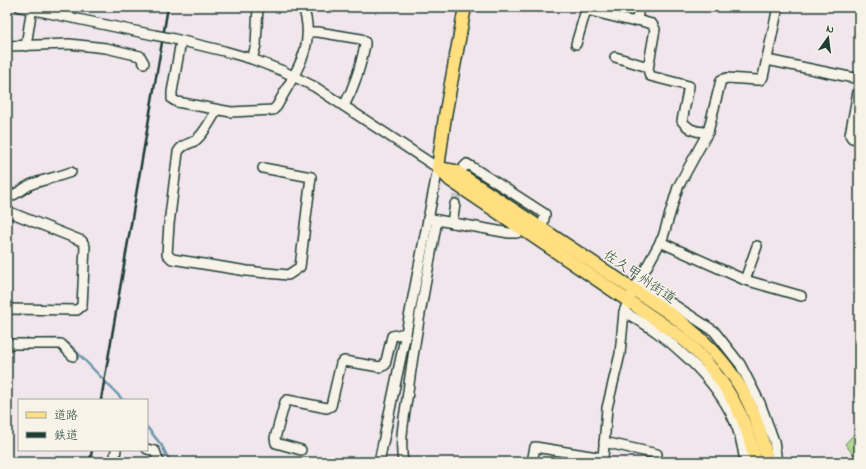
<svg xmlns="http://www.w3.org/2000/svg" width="866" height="469" font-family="'Indie Flower','Klee One',sans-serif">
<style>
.green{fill:#b0d692;stroke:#688a63}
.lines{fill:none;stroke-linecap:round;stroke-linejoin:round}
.stream{stroke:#6b95ab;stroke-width:2.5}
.minor-tunnel{stroke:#c6c4c7;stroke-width:9;stroke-dasharray:9 4.5;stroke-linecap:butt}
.minor-casing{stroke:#1f3d34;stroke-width:12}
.major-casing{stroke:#1f3d34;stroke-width:15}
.minor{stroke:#f7f3e8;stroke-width:9}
.major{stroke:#ffdf80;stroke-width:12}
.rail{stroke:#1f3d34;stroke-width:2.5}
.minor-bridge-casing{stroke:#1f3d34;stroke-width:12;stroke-linecap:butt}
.minor-bridge{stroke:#f7f3e8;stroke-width:9}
.labels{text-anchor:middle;stroke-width:3;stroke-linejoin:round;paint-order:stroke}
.street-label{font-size:14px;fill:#1f3d34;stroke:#f7f3e8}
</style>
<rect width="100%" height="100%" fill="#f0e6ec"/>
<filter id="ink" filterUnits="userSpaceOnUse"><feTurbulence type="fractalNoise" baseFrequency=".025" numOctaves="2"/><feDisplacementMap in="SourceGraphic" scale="8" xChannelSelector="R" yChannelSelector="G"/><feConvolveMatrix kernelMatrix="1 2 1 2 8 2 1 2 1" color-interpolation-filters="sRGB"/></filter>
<g filter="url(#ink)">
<!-- green -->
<path class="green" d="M859 429V460L858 461 845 444Z"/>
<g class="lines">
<!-- stream -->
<g class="stream">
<path d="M9 340 53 339H59L69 344 123 400"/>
<path d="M147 427 162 446 170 462"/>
</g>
<!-- minor-tunnel -->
<path class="minor-tunnel" d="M455 204 460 182"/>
<!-- minor casing -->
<g class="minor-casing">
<g id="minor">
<path d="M20 7 154 35"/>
<path d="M639 7 637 20 652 24 655 29 648 69 650 76 689 86 682 121C690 131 697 132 708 132"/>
<path d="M308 32H318L361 39 365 42V45C360 68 355 85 344 106"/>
<path d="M170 38 224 51 252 59 283 71 315 87 438 168 406 333 379 462"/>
<path d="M181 41 172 92V99L177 102 231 112 273 110 277 106C295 72 317 47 303 7"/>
<path d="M576 44 586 10 631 21 637 20"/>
<path d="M7 46 69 44 106 48 140 56 144 63"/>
<path d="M26 46 32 7"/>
<path d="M615 57 648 67"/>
<path d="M252 59 256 45 258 7"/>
<path d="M767 60 859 79"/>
<path d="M859 86 850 135 852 138 859 139"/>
<path d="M217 110C211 119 205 133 196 140 189 145 183 143 178 152L169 224 167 254 172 259 247 271 288 275 300 267 311 177 263 168"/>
<path d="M464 167 467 164 472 167 545 214 542 228"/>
<path d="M7 197C17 195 23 188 32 184 45 179 58 177 71 172"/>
<path d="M7 211 82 241 85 246 82 306 77 310 7 309"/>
<path d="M437 220 509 233H517L520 228"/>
<path d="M452 223 455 204"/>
<path d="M660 242 745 280 801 296"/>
<path d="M745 280 757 246"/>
<path d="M639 282 714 331 740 364 760 403 774 441 777 462"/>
<path d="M624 312C665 333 715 377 734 420 740 433 743 448 745 462"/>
<path d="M7 344H61L73 356"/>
<path d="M604 442 657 454"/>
<path d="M147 449 155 451 159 462"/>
<path d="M301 450 276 443 275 438 285 402 287 400 327 408 331 406 341 363 344 361 380 367 385 365 392 336 406 333"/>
<path d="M114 462 116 450"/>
<path d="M403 462C399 439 405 414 408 392 415 334 427 277 437 220L428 218"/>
<path d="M532 462 535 447 603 458 607 408 620 354 624 312 628 301 663 237 678 187 708 132 721 80 727 78 757 80H760L763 77 778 7"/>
</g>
</g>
<!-- major casing -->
<g class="major-casing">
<g id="major">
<path d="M465 7 445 116 438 168 450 180 661 323C672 331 683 338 693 348 723 377 749 420 755 462"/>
<path d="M438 168 455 171 666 311C722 350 755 394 767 462"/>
</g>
</g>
<!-- minor -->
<use href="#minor" class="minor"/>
<!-- major -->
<use href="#major" class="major"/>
<!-- rail -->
<g class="rail">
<path d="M101 400 168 7"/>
<path d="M90 462 92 450"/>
</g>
<!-- minor-bridge casing -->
<g class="minor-bridge-casing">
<path id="minor-bridge" d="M154 35 170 38"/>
</g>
<!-- minor-bridge -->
<use href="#minor-bridge" class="minor-bridge"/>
</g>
</g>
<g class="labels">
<!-- street labels -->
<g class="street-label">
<text transform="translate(640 276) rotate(34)" y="5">佐久甲州街道</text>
</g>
</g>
<!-- margin -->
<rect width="866" height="469" fill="none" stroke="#f7f3e8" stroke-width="24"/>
<rect x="12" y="12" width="842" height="445" fill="none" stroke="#1f3d34" stroke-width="1.5" filter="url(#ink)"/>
<!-- legend -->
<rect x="18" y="399" width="130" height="52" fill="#f7f3e8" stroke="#a1aaa0"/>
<rect x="26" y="412" width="20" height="6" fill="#ffdf80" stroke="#a1aaa0"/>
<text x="54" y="419" font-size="12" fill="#1f3d34">道路</text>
<rect x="26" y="432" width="20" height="6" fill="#1f3d34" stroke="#a1aaa0"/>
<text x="54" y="439" font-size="12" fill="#1f3d34">鉄道</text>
<!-- north arrow -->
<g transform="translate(828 38) rotate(14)" stroke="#f7f3e8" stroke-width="3" paint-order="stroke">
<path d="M0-3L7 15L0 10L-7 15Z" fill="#1f3d34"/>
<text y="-6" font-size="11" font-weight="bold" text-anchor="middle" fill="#1f3d34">N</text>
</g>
</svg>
